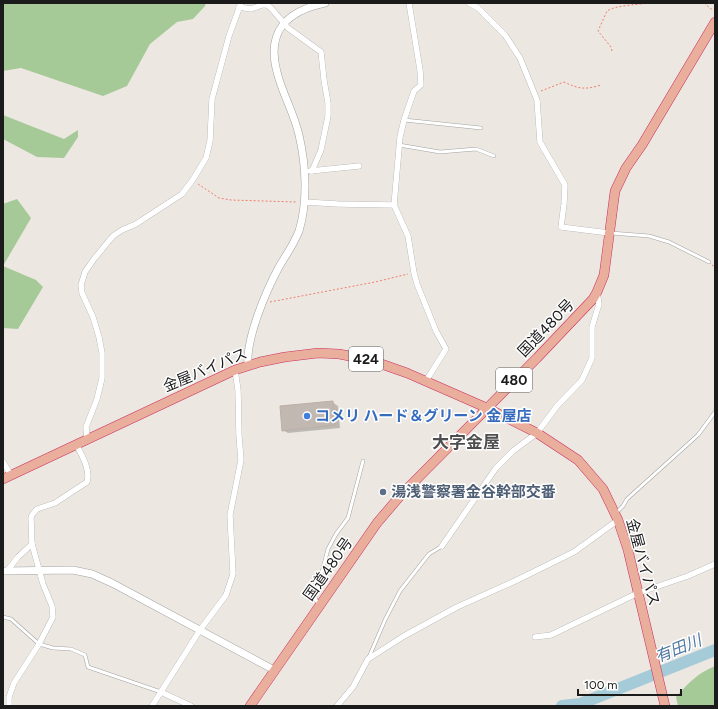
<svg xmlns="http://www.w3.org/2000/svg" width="718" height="709" font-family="Figtree,'Noto Sans JP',sans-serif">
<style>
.forest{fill:#a6c998}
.shadow{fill:#0003}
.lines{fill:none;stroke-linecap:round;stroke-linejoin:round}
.river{stroke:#a4cbd7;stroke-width:12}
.building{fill:#c0b8b1;stroke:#bdafa5}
.service-casing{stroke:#a2a2a2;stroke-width:4}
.minor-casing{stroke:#a2a2a2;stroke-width:6}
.tertiary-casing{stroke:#a2a2a2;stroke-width:8}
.trunk-casing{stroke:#ca2e62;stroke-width:10}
.path{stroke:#f07d6e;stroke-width:1;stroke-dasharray:2 2;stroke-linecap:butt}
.service{stroke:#fff;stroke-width:3}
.minor{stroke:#fff;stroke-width:5.5}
.tertiary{stroke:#fff;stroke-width:7}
.trunk{stroke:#eaae9c;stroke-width:9}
.shop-dot{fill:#3f7fe0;stroke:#fff;stroke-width:1.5}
.service-dot{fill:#5c6f8a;stroke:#fff;stroke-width:1.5}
.labels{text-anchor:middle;stroke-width:3;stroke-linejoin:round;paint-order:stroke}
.shield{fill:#fff;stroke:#5f5f5f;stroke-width:1}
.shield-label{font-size:14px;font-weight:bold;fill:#1b1b1b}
.street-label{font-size:15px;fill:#1b1b1b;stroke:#fff}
.shop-label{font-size:15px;font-weight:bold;fill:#366cbe;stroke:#fff;text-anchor:start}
.service-label{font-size:15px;font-weight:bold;fill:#4e5e75;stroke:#fff;text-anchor:start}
.water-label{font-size:16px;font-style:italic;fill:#4f78a3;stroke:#fff}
.quarter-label{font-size:17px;font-weight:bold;fill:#4e4e4e;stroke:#fff}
</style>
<rect width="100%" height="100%" fill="#ece8e1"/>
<!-- forest -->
<g class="forest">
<path d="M3 3H206L205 6 193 19 177 22 150 44 127 86 103 96 21 68 3 71Z"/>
<path d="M3 115 64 139 78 130V137L64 158 37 157 3 139Z"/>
<path d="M17 199 31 218 3 266 36 280 43 287 18 329 3 328V204Z"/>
<path d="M715 666V706H678L676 697C689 682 697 674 715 666Z"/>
</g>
<!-- shadow -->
<path class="shadow" d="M332 402 338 406 340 428 288 433 283 430Z"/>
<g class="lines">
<!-- river -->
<path class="river" d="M562 706 580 704 715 650"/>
</g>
<!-- building -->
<path class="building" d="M333 401 335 425 282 431 280 406Z"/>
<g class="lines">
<!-- service casing -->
<g class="service-casing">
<g id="service">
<path d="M404 120 481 128"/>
<path d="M399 145 440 152 476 149 494 156"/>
<path d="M611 233 649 236 669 242 709 262"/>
<path d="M616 513 623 506 627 499 698 435 715 412"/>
<path d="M318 604 315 598 328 549 336 534 348 518 363 461"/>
<path d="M3 617 11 619 39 644 53 648 71 649 85 655 88 667 161 692"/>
<path d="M369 657 385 620 400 591 429 554 442 546"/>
</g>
</g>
<!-- minor casing -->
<g class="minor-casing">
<g id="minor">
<path d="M409 3 420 70 421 85 414 91 404 120 400 137 394 205 408 236 414 273 417 284 436 331 446 349 426 381"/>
<path d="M469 3 478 8 505 35 520 58 537 100 540 142 565 185 564 204 561 227 609 233"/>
<path d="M239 7 251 9 262 5H267L271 8 288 28 321 52 324 80 328 103V116L321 150 312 171"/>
<path d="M310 171 359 166"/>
<path d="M304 202 338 204 394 205"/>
<path d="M87 438 86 427 97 399 102 378V353L99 337 93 317 82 293 81 285 85 272 94 259 113 236 122 230 136 224 182 194 192 181 206 158 210 141 212 99 229 36 241 3"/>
<path d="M3 462 11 475"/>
<path d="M442 546 496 468 513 451 537 433 557 406 582 380 592 358V327L599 304 597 292"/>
<path d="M7 571 18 557 32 544"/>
<path d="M535 637 551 635 638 593 688 576 715 564"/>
<path d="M161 692 191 706"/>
<path d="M9 706V697L14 683 39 644 53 617 52 606 43 584 32 544 31 518 32 515 37 509 55 503 87 482C91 470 81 454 76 444"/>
<path d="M152 706 200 630 226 595 233 574 230 515 241 460 239 436 238 390 235 370"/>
<path d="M337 706 353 687 368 659 404 636 457 607 515 581 574 552 618 520"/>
</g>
</g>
<!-- tertiary casing -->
<g class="tertiary-casing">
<g id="tertiary">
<path d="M248 365C246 338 266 291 279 267 286 255 294 244 299 231 308 201 306 165 299 135 294 113 282 93 277 72 266 31 287 11 325 3"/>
<path d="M3 571 73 570 92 574 112 583 274 670"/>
</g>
</g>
<!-- trunk casing -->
<g class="trunk-casing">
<g id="trunk">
<path d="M3 479 235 370 260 362 285 357 318 353 339 354 370 360 407 373 487 408 537 433 578 460 603 489 618 520 628 550 665 706"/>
<path d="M250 706 377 523 400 496 537 358 593 299 597 292 604 275 615 191 626 168 642 145 715 22"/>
</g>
</g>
<!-- path -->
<g class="path">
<path d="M704 3 711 9 715 10"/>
<path d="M612 51 611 47 598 31 607 11C616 5 637 5 648 3"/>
<path d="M541 91 564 82C579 89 585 90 601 85"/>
<path d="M198 184 219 198 231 200 296 202"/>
<path d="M712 265 715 267"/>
<path d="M270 302 375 282 408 274"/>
</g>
<!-- service -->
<use href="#service" class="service"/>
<!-- minor -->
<use href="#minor" class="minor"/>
<!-- tertiary -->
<use href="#tertiary" class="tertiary"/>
<!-- trunk -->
<use href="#trunk" class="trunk"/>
</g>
<!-- markers -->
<circle class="shop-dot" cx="307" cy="416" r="4"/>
<circle class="service-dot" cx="383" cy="492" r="4"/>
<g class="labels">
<!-- shield labels -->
<g class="shield">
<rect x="349" y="347" width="34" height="24" rx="3"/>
<rect x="496" y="368" width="36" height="24" rx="3"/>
</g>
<g class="shield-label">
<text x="366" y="364">424</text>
<text x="514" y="385">480</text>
</g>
<!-- street labels -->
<g class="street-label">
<text transform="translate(546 328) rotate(-46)" y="5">国道480号</text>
<text transform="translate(205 370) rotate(-23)" y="5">金屋バイパス</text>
<text transform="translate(643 562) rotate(75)" y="5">金屋バイパス</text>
<text transform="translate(328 569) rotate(-55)" y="5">国道480号</text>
</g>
<!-- shop labels -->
<g class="shop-label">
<text x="315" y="421">コメリ ハード＆グリーン 金屋店</text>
</g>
<!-- service labels -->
<g class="service-label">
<text x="391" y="497">湯浅警察署金谷幹部交番</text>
</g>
<!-- water labels -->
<g class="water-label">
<text transform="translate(678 648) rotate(-22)" y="6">有田川</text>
</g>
<!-- quarter labels -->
<g class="quarter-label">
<text x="466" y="448">大字金屋</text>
</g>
</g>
<!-- border -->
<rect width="718" height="709" fill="none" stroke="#1b1b1b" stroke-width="8"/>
<!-- scale -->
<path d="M578 689v6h103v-6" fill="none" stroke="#1b1b1b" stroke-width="2"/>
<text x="584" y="689" font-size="12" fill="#1b1b1b" stroke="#ffffff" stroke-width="3" paint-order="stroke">100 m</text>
</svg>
